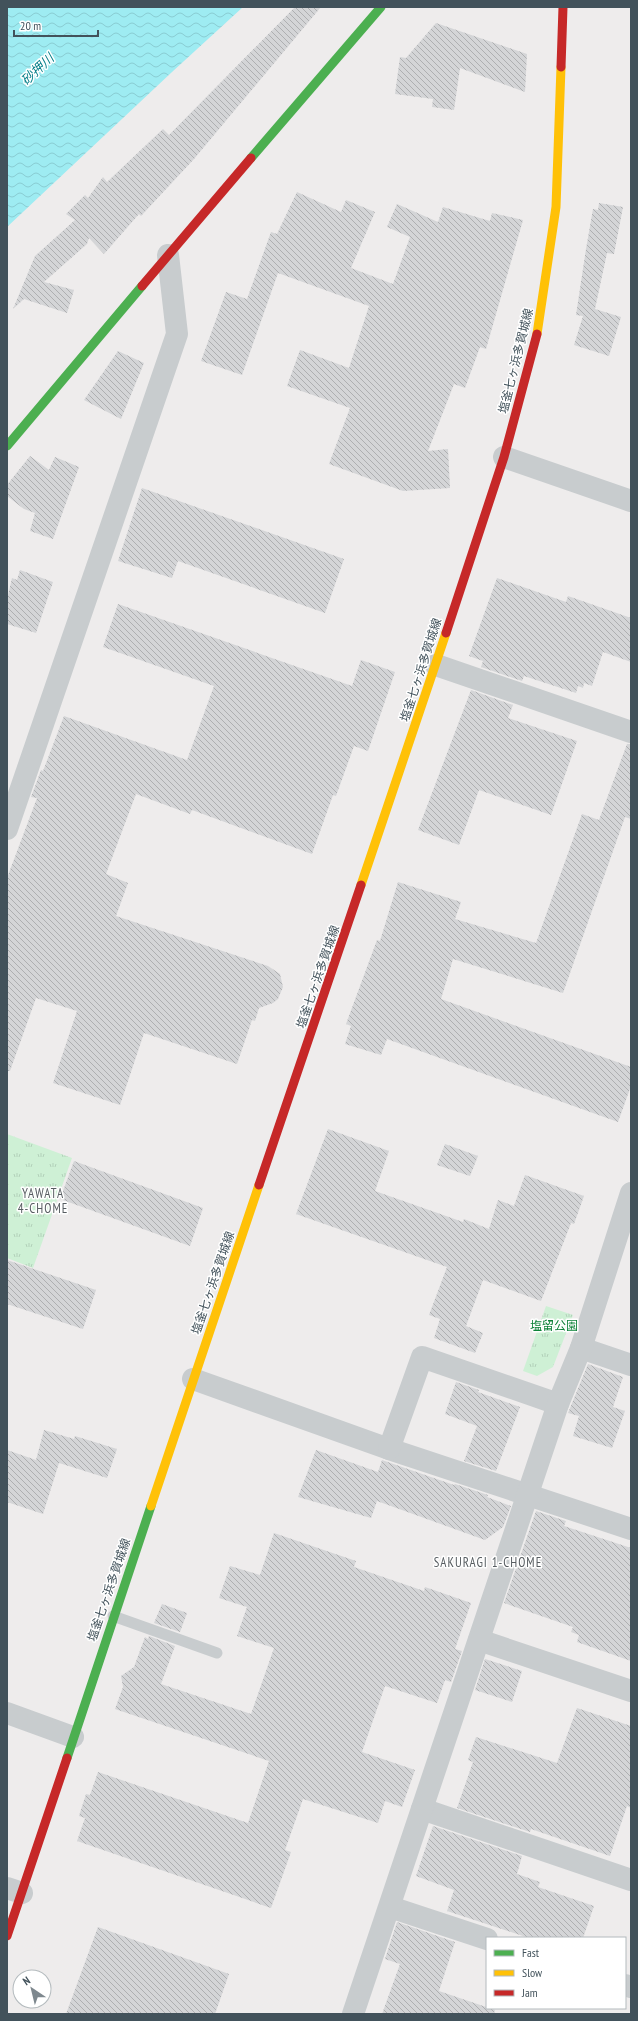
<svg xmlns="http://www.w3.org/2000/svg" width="638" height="2021" font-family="'PT Sans Narrow','Noto Sans JP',sans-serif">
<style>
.park{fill:url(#park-tufts)}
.water{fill:url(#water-waves)}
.building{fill:url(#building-back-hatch)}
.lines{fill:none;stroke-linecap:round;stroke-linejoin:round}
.lane{stroke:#c8ccce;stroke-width:11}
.street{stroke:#c8ccce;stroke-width:22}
.fast{stroke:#4caf50;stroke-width:9}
.slow{stroke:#ffc107;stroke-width:9}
.jam{stroke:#c62828;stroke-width:9}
.labels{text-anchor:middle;stroke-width:3;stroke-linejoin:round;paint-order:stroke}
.street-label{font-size:12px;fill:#42525b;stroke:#fff}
.park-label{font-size:12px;fill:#0d8238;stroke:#fff}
.water-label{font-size:13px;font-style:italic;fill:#047e88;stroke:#fff}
.neighbourhood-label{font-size:13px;letter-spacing:1px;fill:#575d61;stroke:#fff}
</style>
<defs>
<pattern id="park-tufts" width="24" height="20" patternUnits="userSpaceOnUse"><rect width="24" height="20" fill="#cef0d5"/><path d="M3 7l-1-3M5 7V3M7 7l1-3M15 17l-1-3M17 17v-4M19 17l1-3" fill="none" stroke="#b2d0b9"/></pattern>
<pattern id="water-waves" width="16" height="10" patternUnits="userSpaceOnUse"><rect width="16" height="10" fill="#9eecf2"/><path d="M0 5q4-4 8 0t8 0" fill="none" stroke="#89ccd2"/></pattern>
<pattern id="building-back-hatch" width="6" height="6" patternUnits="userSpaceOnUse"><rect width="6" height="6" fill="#d4d5d7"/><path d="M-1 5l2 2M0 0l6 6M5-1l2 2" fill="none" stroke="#aeafb1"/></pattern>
</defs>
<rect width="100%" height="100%" fill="#eeecec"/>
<!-- park -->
<g class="park">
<path d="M7 1134 72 1158 33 1268 7 1258Z"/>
<path d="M546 1306 573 1315 553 1367 537 1376 523 1371Z"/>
</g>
<!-- water -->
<path class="water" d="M7 7H243L172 72 7 227Z"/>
<!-- building -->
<g class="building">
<path d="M295 7H321L194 159 141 216 139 214 104 254 89 238 87 244 44 282 74 290 67 313 24 299 13 309 35 256 75 220 66 214 85 195 88 198 103 177 107 182 163 129 169 135Z"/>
<path d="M436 23 527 54 525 92 460 68 454 110 432 107 433 99 395 94 400 57 406 58Z"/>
<path d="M297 192 341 212 346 200 375 212 351 268 393 284 410 237 387 227 397 204 438 222 443 207 490 221 492 213 523 220 486 349 480 347 465 388 454 384 428 451 448 449 450 488 403 491 329 464 350 408 287 386 300 350 349 368 369 306 278 273 242 375 201 361 226 292 247 299 271 232 277 234Z"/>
<path d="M599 203 623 207 614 254 607 253 595 309 621 317 609 356 574 345 583 316 576 315 586 249 593 209 598 210Z"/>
<path d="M118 351 144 363 121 419 84 400Z"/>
<path d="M30 456 49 470 55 457 79 467 53 539 30 531 35 513 24 509 7 496V485Z"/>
<path d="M142 488 344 559 325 613 178 561 172 578 118 561Z"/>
<path d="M20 570 53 582 36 633 7 624V600L12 578 17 580Z"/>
<path d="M497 578 566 602 568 596 631 618V662L603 652 592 686 584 683 583 688 578 686 576 693 524 676 522 681 481 667 483 661 469 656Z"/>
<path d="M118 604 352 686 361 660 395 672 368 751 354 746 336 796 333 795 312 854 192 810 190 814 136 794 106 874 128 883 116 916 268 966 280 974 283 987 278 999 273 1003 259 1008 255 1021 252 1020 237 1064 144 1033 120 1105 53 1083 77 1011 36 998 10 1071H7V878L37 798 31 797 37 781 41 770 43 771 64 716 187 760 214 686 103 647Z"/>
<path d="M471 690 513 705 508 718 577 741 551 815 479 790 459 845 418 830Z"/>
<path d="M627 744H631V819L625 817 563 993 453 959 441 999 631 1067V1086L618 1122 387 1039 381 1055 345 1044 351 1026 346 1024 377 940 380 941 398 882 461 902 455 919 536 943 582 814 599 820Z"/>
<path d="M328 1129 389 1151 375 1191 463 1222 464 1219 489 1229 498 1200 514 1206 525 1175 584 1196 574 1224 571 1223 541 1301 483 1280 466 1326 483 1333 475 1353 434 1338 440 1319 429 1315 447 1267 296 1214Z"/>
<path d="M445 1144 478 1156 470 1176 437 1165Z"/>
<path d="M74 1161 203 1208 190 1246 60 1199Z"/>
<path d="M7 1260 96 1290 83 1329 7 1304Z"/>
<path d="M588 1364 623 1377 613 1407 625 1411 612 1448 573 1436 579 1416 568 1413Z"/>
<path d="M456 1382 479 1390 478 1392 520 1407 496 1471 464 1461 477 1426 445 1414Z"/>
<path d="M44 1430 74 1439 75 1436 117 1449 107 1478 59 1463 43 1514 7 1502V1450L36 1460Z"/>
<path d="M316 1450 378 1472 382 1460 454 1485 455 1484 488 1495 487 1497 511 1506 503 1527 485 1540 377 1501 371 1518 298 1497Z"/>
<path d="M536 1511 566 1521 564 1526 631 1548V1661L577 1642 579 1635 571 1632 573 1627 504 1603Z"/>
<path d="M274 1533 356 1561 354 1567 424 1591 425 1587 471 1603 455 1649 462 1651 451 1682 445 1680 437 1703 385 1686 362 1752 415 1770 402 1807 385 1801 378 1823 303 1799 285 1850 291 1852 271 1908 77 1841 85 1818 79 1816 86 1794 90 1795 98 1772 248 1823 269 1761 115 1709 123 1687 121 1676 134 1667 145 1637 148 1639 149 1636 175 1646 161 1684 251 1714 274 1648 237 1636 247 1607 219 1598 230 1566 260 1575Z"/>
<path d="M162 1604 187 1613 180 1632 154 1623Z"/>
<path d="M485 1659 522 1671 512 1702 475 1690Z"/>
<path d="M577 1708 631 1726V1808L627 1806 610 1856 531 1829 530 1832 457 1808 473 1762 468 1760 476 1737 557 1763Z"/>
<path d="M433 1826 522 1856 517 1874 540 1882 538 1887 594 1906 583 1938H529L447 1911 454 1890 416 1876Z"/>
<path d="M397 1922 455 1942 439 1991 495 2010 494 2014H382L400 1964 385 1959Z"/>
<path d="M98 1927 229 1974 215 2014H66Z"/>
</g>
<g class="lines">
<!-- lane -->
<path class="lane" d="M113 1616 217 1653"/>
<!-- street -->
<g class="street">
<path d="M504 457 631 501"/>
<path d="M436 665 631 732"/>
<path d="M7 829 177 334 168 255"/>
<path d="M581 1348 631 1365"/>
<path d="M193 1379 389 1449 631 1529"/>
<path d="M389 1449 422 1357 558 1404"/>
<path d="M479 1640 631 1691"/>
<path d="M7 1713 73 1737"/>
<path d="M422 1809 631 1880"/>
<path d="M7 1888 22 1893"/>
<path d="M390 1907 487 1939"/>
<path d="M625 1985 631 1987"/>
<path d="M353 2014 558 1404 581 1348 631 1193"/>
</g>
<!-- fast -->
<g class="fast">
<path d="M251 158 381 7"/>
<path d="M7 446 142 286"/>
<path d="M67 1758 151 1506"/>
</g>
<!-- slow -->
<g class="slow">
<path d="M537 334 556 207 561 67"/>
<path d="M361 885 446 633"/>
<path d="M151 1506 259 1185"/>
</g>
<!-- jam -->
<g class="jam">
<path d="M561 67 563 7"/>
<path d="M142 286 251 158"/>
<path d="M446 633 504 457 537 334"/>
<path d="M259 1185 361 885"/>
<path d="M7 1936 67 1758"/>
</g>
</g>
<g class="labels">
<!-- street labels -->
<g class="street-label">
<text transform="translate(516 361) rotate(-76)" y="4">塩釜七ヶ浜多賀城線</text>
<text transform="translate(421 670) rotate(-72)" y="4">塩釜七ヶ浜多賀城線</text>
<text transform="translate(318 977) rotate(-71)" y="4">塩釜七ヶ浜多賀城線</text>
<text transform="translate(213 1283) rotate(-71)" y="4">塩釜七ヶ浜多賀城線</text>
<text transform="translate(109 1590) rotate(-71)" y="4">塩釜七ヶ浜多賀城線</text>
</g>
<!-- park labels -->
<g class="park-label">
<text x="554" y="1330">塩留公園</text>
</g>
<!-- water labels -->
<g class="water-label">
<text transform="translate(37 69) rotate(-43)" y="5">砂押川</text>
</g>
<!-- neighbourhood labels -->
<g class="neighbourhood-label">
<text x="43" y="1198">YAWATA<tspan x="43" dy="15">4-CHOME</tspan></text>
<text x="488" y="1567">SAKURAGI 1-CHOME</text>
</g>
</g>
<!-- border -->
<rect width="638" height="2021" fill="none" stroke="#42525b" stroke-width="16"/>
<!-- legend -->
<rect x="486" y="1937" width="140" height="72" fill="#ffffff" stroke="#b3babd"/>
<rect x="494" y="1950" width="20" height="6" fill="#4caf50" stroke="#b3babd"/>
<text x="522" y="1957" font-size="12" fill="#42525b">Fast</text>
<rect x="494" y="1970" width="20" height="6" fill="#ffc107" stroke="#b3babd"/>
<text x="522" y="1977" font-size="12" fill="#42525b">Slow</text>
<rect x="494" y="1990" width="20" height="6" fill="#c62828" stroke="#b3babd"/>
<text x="522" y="1997" font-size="12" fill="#42525b">Jam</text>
<!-- north arrow -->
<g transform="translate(32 1989) rotate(325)"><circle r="19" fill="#ffffff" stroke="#b3babd"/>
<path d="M0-3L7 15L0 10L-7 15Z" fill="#7e888e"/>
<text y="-6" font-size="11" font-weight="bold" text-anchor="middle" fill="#42525b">N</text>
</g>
<!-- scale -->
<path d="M14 30v6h84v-6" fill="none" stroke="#42525b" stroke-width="2"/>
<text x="20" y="30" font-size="12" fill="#42525b" stroke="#ffffff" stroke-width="3" paint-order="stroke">20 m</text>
</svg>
